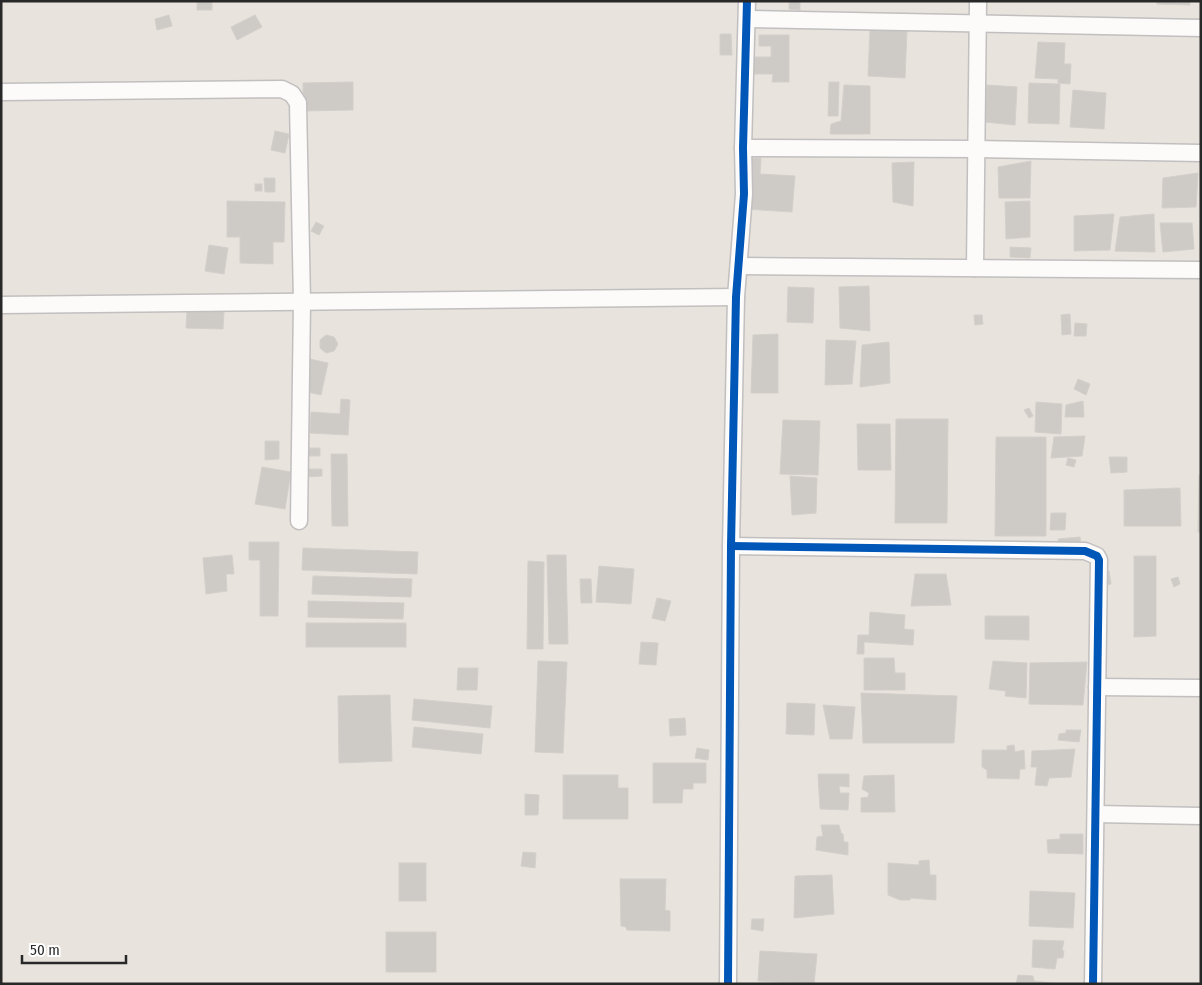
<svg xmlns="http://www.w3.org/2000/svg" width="1202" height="985" font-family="'Fira Sans Condensed',sans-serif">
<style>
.building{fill:#cecbc7;stroke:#d3cfca}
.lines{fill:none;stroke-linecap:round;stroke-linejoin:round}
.minor-casing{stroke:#c1bfbf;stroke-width:19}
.minor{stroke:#fcfbfa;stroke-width:16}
.cycleway-casing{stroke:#fff;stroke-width:11}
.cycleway{stroke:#0057b8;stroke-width:8}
</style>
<rect width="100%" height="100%" fill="#e8e3dd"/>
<!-- building -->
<g class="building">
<rect x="197" y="1" width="15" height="9"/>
<path d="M789 1H800V10L789 9Z"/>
<path d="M1157 1H1190V5L1157 4Z"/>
<path d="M169 15 172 26 157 30 155 19Z"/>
<path d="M255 15 262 27 237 40 231 27Z"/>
<path d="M870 29 907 31 905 78 868 76Z"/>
<path d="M720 34H731L732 55H720Z"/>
<path d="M759 35H789V82H772L773 74H754V57H771V46H759Z"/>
<path d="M1038 42 1065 43 1064 64H1071L1070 84 1058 83V79L1035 78Z"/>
<path d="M353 82V110L303 111V83Z"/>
<path d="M829 82H839L838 116H828Z"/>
<path d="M1029 83 1060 84 1059 124 1028 123Z"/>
<path d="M844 85 870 86V134H830L831 124 841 121Z"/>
<path d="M987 85 1017 87 1015 125 984 122Z"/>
<path d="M1073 90 1106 93 1104 129 1070 127Z"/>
<path d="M275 131 289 134 285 153 271 150Z"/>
<path d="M748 158H761L760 174 795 176 792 212 745 209Z"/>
<path d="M1031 161 1030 198H999L998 167Z"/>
<path d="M914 162 913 206 893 202 892 163Z"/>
<path d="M1198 173 1196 207 1162 208 1163 178Z"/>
<path d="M264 178H275V192H265Z"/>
<rect x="255" y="184" width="7" height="7"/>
<path d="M227 201 285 202 284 242H273V264L240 263V237H227Z"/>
<path d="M1030 201V237L1006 239 1005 202Z"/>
<path d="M1114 214 1110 250 1074 251V216Z"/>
<path d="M1154 214 1155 252 1115 251 1120 217Z"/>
<path d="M316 222 324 226 319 235 311 231Z"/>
<path d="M1160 223H1192L1194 249 1163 252Z"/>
<path d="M209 245 228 248 224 274 205 271Z"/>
<path d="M1010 247 1031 248 1030 258 1010 257Z"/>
<path d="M869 286 870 331 840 328 839 287Z"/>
<path d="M788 287 814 288 813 323 787 322Z"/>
<path d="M187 310 224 311 223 329 186 328Z"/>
<path d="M1070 314 1071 334 1062 335 1061 315Z"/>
<path d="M974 315H982L983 324 975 325Z"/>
<path d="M1075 323 1087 324 1086 336H1074Z"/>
<path d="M778 334V393H751L753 335Z"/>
<path d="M326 335 334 337 338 344 334 351 326 353 320 348V340Z"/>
<path d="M826 340 856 341 852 384 825 385Z"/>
<path d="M889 342 890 383 860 387 862 345Z"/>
<path d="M310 359 328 363 321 395 303 391Z"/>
<path d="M1078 379 1090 384 1086 395 1074 389Z"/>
<path d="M341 399 350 400 348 435 310 433 311 412 340 414Z"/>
<path d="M1083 401 1084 417H1065L1066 405Z"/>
<path d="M1036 402 1062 404 1061 434 1035 432Z"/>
<path d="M1029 408 1033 416 1029 418 1024 410Z"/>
<path d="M896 419H948L947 523H895Z"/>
<path d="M783 420 820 421 818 475 780 474Z"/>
<path d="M857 424H890L891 470H858Z"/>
<path d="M1085 436 1082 456 1051 458 1054 437Z"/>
<path d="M996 437H1046V536H995Z"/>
<path d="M265 441H279V459L265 460Z"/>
<rect x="303" y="448" width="17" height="8"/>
<path d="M331 454H347L348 526H332Z"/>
<path d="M1109 457H1127V472L1111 473Z"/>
<path d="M1068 458 1076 460 1074 467 1066 465Z"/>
<path d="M262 467 291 472 285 509 255 504Z"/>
<path d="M306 469H322V476L306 477Z"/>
<path d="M1199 475H1201V532H1198Z"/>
<path d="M790 476 817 478 816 513 792 515Z"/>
<path d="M1180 488 1181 526H1124V490Z"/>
<path d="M1051 513H1066L1065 530H1050Z"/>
<path d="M1080 537 1081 546 1059 548 1058 539Z"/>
<path d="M249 542H279L278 616H260V560H249Z"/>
<path d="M303 548 418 552 417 574 302 570Z"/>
<path d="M232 555 234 574H226L227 591 206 594 203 558Z"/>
<path d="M547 555H566L568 644H549Z"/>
<path d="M1134 556H1156V636L1134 637Z"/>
<path d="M528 561 544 562 543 649H527Z"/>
<path d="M599 566 634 569 631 604 596 602Z"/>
<path d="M1109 571 1111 584 1104 585 1103 572Z"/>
<path d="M915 574H946L951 605 911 606Z"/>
<path d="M313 576 412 579 411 597 312 594Z"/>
<path d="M1178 577 1180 584 1174 587 1171 579Z"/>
<path d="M580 579H591L592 603H581Z"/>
<path d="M657 598 671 601 665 621 652 618Z"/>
<path d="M308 601 404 603 403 619 308 617Z"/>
<path d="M870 612 905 615 904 629 914 630 913 645 864 642V654H857L858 635H869Z"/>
<path d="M985 616H1029V640L985 639Z"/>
<rect x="306" y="623" width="100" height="24"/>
<path d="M641 642 658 643 656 665 639 664Z"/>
<path d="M864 658H894L895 673H905V690H864Z"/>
<path d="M538 661 567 662 563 753 535 752Z"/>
<path d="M993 661 1027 663 1026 698 1005 696 1006 691 989 689Z"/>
<path d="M1087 662 1083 705 1029 704 1030 663Z"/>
<path d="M458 668H478L477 690H457Z"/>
<path d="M861 693 957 696 954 743H863Z"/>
<path d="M390 695 392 761 339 763 338 696Z"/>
<path d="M414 699 492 706 490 728 412 720Z"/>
<path d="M787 703 815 704 814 735 786 734Z"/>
<path d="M823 705 855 707 852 739H830Z"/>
<path d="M685 718 686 735 670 736 669 719Z"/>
<path d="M414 727 483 734 481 754 412 747Z"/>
<path d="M1066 730H1081L1079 742 1058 740 1059 734 1066 733Z"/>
<path d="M1014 745 1015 752 1024 750 1025 769H1020L1019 779 987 778V770L982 767V750H1007V746Z"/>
<path d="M697 748 709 750 708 760 695 758Z"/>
<path d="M1075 749 1071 777 1049 778 1047 786 1035 785 1037 767H1031L1032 751Z"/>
<path d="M653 763H706V783H693V789H683L682 803H653Z"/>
<path d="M818 774H849V787L839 786 840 793H849L848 810 820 809Z"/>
<path d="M563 775H618V788H628V819H563Z"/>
<path d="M894 775 895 812H861V798L868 797 869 793 862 789 864 776Z"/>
<path d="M525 794 539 795 538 815H525Z"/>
<path d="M821 825H839L841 833 843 834 844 842H848V855L816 850 817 837 823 836Z"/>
<path d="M1060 834H1083V854L1048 853 1047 840 1060 839Z"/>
<path d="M523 852 536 853 535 868 521 866Z"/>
<path d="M929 860 930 875H936V900L911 898 910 900H900L888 895V863L919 865V861Z"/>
<rect x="399" y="863" width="27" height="38"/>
<path d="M832 875 834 914 794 918 795 876Z"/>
<path d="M620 879H666L665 910 670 911V931L627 930 626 927 621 926Z"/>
<path d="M1030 891 1075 893 1073 928 1029 926Z"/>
<path d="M752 919H764L763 931 751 929Z"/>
<rect x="386" y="932" width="50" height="40"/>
<path d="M1033 940 1064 941 1062 950 1064 951 1063 958H1057L1055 969 1032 967Z"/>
<path d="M760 951 817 954 814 984 758 981Z"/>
<path d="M1018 975 1033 976 1034 981 1060 984H1016Z"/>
</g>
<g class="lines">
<!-- minor casing -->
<g class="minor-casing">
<g id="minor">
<path d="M747 19 1201 28"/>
<path d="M1 92 282 89 292 94 298 103 302 302 299 521"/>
<path d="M743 148 976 149 1201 153"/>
<path d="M739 266 1201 270"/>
<path d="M975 268 978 1"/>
<path d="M1 305 736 297"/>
<path d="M731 546 1085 551 1097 556 1099 560 1093 984"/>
<path d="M1097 687 1201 688"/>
<path d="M1096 814 1201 816"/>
<path d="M728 984 731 546 736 297 744 194 743 148 747 1"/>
</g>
</g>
<!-- minor -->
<use href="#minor" class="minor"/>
<!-- cycleway casing -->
<g class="cycleway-casing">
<g id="cycleway">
<path d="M731 546 1085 551 1097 556 1099 560 1093 984"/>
<path d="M728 984 731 546 736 297 744 194 743 148 747 1"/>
</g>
</g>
<!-- cycleway -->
<use href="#cycleway" class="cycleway"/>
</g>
<!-- border -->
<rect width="1202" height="985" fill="none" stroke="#282828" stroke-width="5"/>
<!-- scale -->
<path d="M22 955v8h104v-8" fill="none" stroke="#282828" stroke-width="2.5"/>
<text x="30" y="955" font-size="15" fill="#282828" stroke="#ffffff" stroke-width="4" paint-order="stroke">50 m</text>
</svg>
